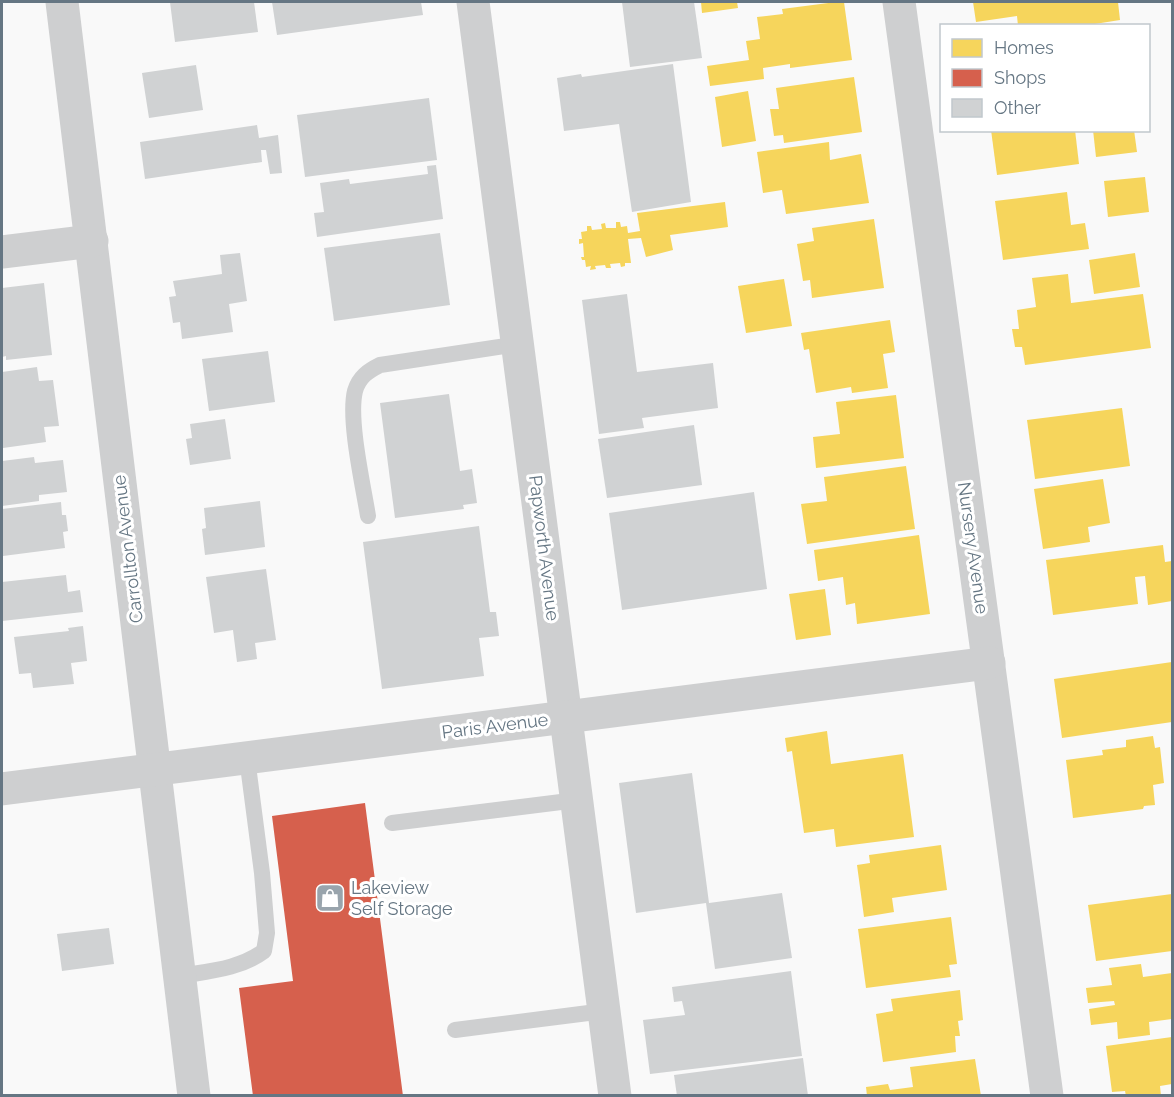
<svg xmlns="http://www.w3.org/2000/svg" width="1174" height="1097" font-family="Raleway,sans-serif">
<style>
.homes{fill:#f6d55c}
.shops{fill:#d6604d}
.building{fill:#d0d2d3}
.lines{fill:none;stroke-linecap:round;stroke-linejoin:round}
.service{stroke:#cecfd0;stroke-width:16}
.minor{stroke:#cecfd0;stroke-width:33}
.labels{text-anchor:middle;stroke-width:6;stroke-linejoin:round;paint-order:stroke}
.street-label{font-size:18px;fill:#657683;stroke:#fff}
.poi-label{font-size:18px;fill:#657683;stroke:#fff;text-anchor:start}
</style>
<rect width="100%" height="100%" fill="#f9f9f9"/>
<!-- homes -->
<g class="homes">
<path d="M701 2H737L738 8 702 13Z"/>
<path d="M836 2H844L852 60 790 68V64L763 68 764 79 710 86 707 66 749 60 746 41 760 39 757 17 783 14 782 9Z"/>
<path d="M973 2H1118L1120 20 1082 26H1018L1017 16 976 22Z"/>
<path d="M854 77 862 132 784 143 783 135 774 136 770 109H779L776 88Z"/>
<path d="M748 91 756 141 722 147 715 97Z"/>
<path d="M991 130H1075L1079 164 997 175Z"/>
<path d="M1093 130H1134L1137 152 1096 157Z"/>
<path d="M829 142 830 160 861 154 869 203 786 214 782 190 763 193 757 152Z"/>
<path d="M1145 177 1149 212 1108 217 1104 181Z"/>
<path d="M1067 192 1071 225 1085 223 1089 249 1003 260 995 201Z"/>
<path d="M725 202 728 227 670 235 673 250 646 257 641 238 628 239 631 263H625V266L621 267 620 263 610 264 611 268H606L605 265 595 266 596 269 590 270 591 266 586 267 585 260H582L581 257H584L583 243 579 244V239H582L581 232 587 231V226H591L592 230 602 229 601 224 605 223 606 228H616V222H620L621 227 627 226 628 233 640 231 637 213Z"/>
<path d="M874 219 884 288 812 298 810 280 803 281 797 244 814 241 812 228Z"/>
<path d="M1135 253 1140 287 1094 294 1089 260Z"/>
<path d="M1068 274 1071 303 1143 294 1151 348 1025 365 1022 347H1015L1012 329H1019L1017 310 1036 307 1032 278Z"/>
<path d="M784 279 792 326 746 333 738 286Z"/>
<path d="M890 320 895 352 883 354 888 388 852 393 851 387 816 393 809 349 804 350 801 333Z"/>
<path d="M896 395 904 458 816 468 813 437 840 434 836 402Z"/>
<path d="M1122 408 1130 466 1035 479 1027 420Z"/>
<path d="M906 466 915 529 807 544 801 504 827 501 824 477Z"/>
<path d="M1103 479 1110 523 1088 527 1090 542 1043 549 1034 489Z"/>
<path d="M919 535 930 614 857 624 855 603 846 605 843 577 818 581 814 550Z"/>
<path d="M1163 545 1165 562 1172 561V601L1148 605 1145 576 1135 577 1138 604 1053 615 1046 560Z"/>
<path d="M825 589 831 635 796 640 789 594Z"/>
<path d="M1172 662V722L1062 738 1054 679Z"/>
<path d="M827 731 831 764 903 754 914 837 836 847 834 829 804 833 792 751 787 752 785 738Z"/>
<path d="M1153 736 1155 748 1160 747 1164 783 1153 785 1155 805 1144 806 1143 809 1073 818 1066 760 1103 755 1102 750 1126 747V740Z"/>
<path d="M941 845 947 890 892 898 894 912 864 917 857 865 870 863 869 855Z"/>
<path d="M1172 894V951L1096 961 1088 905Z"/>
<path d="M951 917 957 964 949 965 951 977 866 988 858 929Z"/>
<path d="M1141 964 1143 977 1172 973V1019L1149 1022 1150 1035 1118 1039 1117 1022 1091 1025 1089 1009 1115 1005 1114 1001 1088 1003 1086 988 1112 985 1109 968Z"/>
<path d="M960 990 963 1020 958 1021 960 1036H955L956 1052 883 1062 876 1014 893 1011 891 999Z"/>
<path d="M1172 1037V1084L1160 1086 1161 1096H1126L1125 1091 1112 1092 1106 1046Z"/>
<path d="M975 1059 981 1096H867L866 1087 888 1084 890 1090 913 1087 910 1067Z"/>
</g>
<!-- shops -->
<path class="shops" d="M365 803 403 1096H253L239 988 293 981 272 816Z"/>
<!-- building -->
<g class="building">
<path d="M170 2H254L258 32 175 42Z"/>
<path d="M272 2H421L423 15 277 35Z"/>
<path d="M622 2H694L702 58 630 67Z"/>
<path d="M673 64 691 202 632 212 619 124 564 131 557 78 581 74 582 77Z"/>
<path d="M196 65 203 110 149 118 142 73Z"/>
<path d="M429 98 437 160 305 177 297 115Z"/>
<path d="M257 125 259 138 278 135 282 173 270 174 266 150H261L262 162 145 179 140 142Z"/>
<path d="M436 165 443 219 317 237 314 213 324 212 320 183 349 179 350 184 428 174 427 166Z"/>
<path d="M440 233 450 305 334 321 324 248Z"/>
<path d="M240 253 247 301 229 304 233 332 182 339 180 322 173 323 169 297 176 296 173 281 222 274 220 255Z"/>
<path d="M44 283 52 355 6 360V356L2 357V288Z"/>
<path d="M627 294 637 372 713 363 718 408 642 418 644 428 599 434 582 300Z"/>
<path d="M268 351 275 402 209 411 202 359Z"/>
<path d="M37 367 39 381 53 380 59 426 44 427 46 442 3 448 2 372Z"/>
<path d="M449 394 460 471 472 469 477 503 463 505 464 509 395 518 380 403Z"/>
<path d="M225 419 231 459 190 465 186 439 192 438 190 424Z"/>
<path d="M694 425 702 485 607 498 598 439Z"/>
<path d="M34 457 35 463 63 460 67 492 39 495V501L2 506V461Z"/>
<path d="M754 492 767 589 622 610 609 513Z"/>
<path d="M260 501 265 547 205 555 202 529 206 528 204 508Z"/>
<path d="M61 502 62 515H66L68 531 63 532 65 548 3 556 2 509Z"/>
<path d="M479 526 490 612H496L499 636 479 638 484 676 382 689 363 542Z"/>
<path d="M266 569 276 640 255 643 257 659 237 662 233 630 214 633 206 577Z"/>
<path d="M66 575 68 592 80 590 83 612 2 621V582Z"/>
<path d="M83 626 87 661 71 663 74 684 33 688 31 673 19 674 14 637 69 631 68 628Z"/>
<path d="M692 773 709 903 782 893 792 958 715 969 706 903 636 913 619 783Z"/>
<path d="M109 928 114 964 62 971 57 934Z"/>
<path d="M791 971 802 1056 650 1074 643 1020 685 1015 682 1001 674 1002 672 987Z"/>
<path d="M803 1058 808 1096H677L674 1075Z"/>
</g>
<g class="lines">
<!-- service -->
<g class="service">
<path d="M368 516C363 485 348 419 355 391 359 377 368 371 380 365L518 344"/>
<path d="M392 823 577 800"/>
<path d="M180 976C209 971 240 969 264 951L267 933 262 873 247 758"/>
<path d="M455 1030 604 1011"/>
</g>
<!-- minor -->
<g class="minor">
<path d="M62 2 194 1096"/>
<path d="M473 2 615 1096"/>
<path d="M899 2 1047 1096"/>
<path d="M2 252 92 241"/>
<path d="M2 789 989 663"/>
</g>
</g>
<!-- icons -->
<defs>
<g id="shop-square" transform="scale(1.5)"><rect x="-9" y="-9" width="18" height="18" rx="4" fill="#99a4ac" stroke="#fff"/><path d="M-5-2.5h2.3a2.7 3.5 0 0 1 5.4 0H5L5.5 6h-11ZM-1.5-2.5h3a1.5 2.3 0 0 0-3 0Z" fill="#fff"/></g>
</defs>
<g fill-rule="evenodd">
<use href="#shop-square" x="330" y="898"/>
</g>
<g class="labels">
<!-- street labels -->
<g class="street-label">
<text transform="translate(544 548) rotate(83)" y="6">Papworth Avenue</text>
<text transform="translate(973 548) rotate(82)" y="6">Nursery Avenue</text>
<text transform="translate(128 549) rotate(-97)" y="6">Carrollton Avenue</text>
<text transform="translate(495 726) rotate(-7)" y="6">Paris Avenue</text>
</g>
<!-- poi labels -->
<g class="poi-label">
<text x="351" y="894">Lakeview<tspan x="351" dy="21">Self Storage</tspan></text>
</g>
</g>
<!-- border -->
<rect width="1174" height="1097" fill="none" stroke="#657683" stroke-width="6"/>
<!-- legend -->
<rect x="940" y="24" width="210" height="108" fill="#ffffff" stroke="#c1c8cd" stroke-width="1.5"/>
<rect x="952" y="39" width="30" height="18" fill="#f6d55c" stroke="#c1c8cd" stroke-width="1.5"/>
<text x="994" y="54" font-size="18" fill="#657683">Homes</text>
<rect x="952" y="69" width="30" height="18" fill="#d6604d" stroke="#c1c8cd" stroke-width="1.5"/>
<text x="994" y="84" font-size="18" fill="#657683">Shops</text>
<rect x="952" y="99" width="30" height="18" fill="#d0d2d3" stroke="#c1c8cd" stroke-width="1.5"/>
<text x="994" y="114" font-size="18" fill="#657683">Other</text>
</svg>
